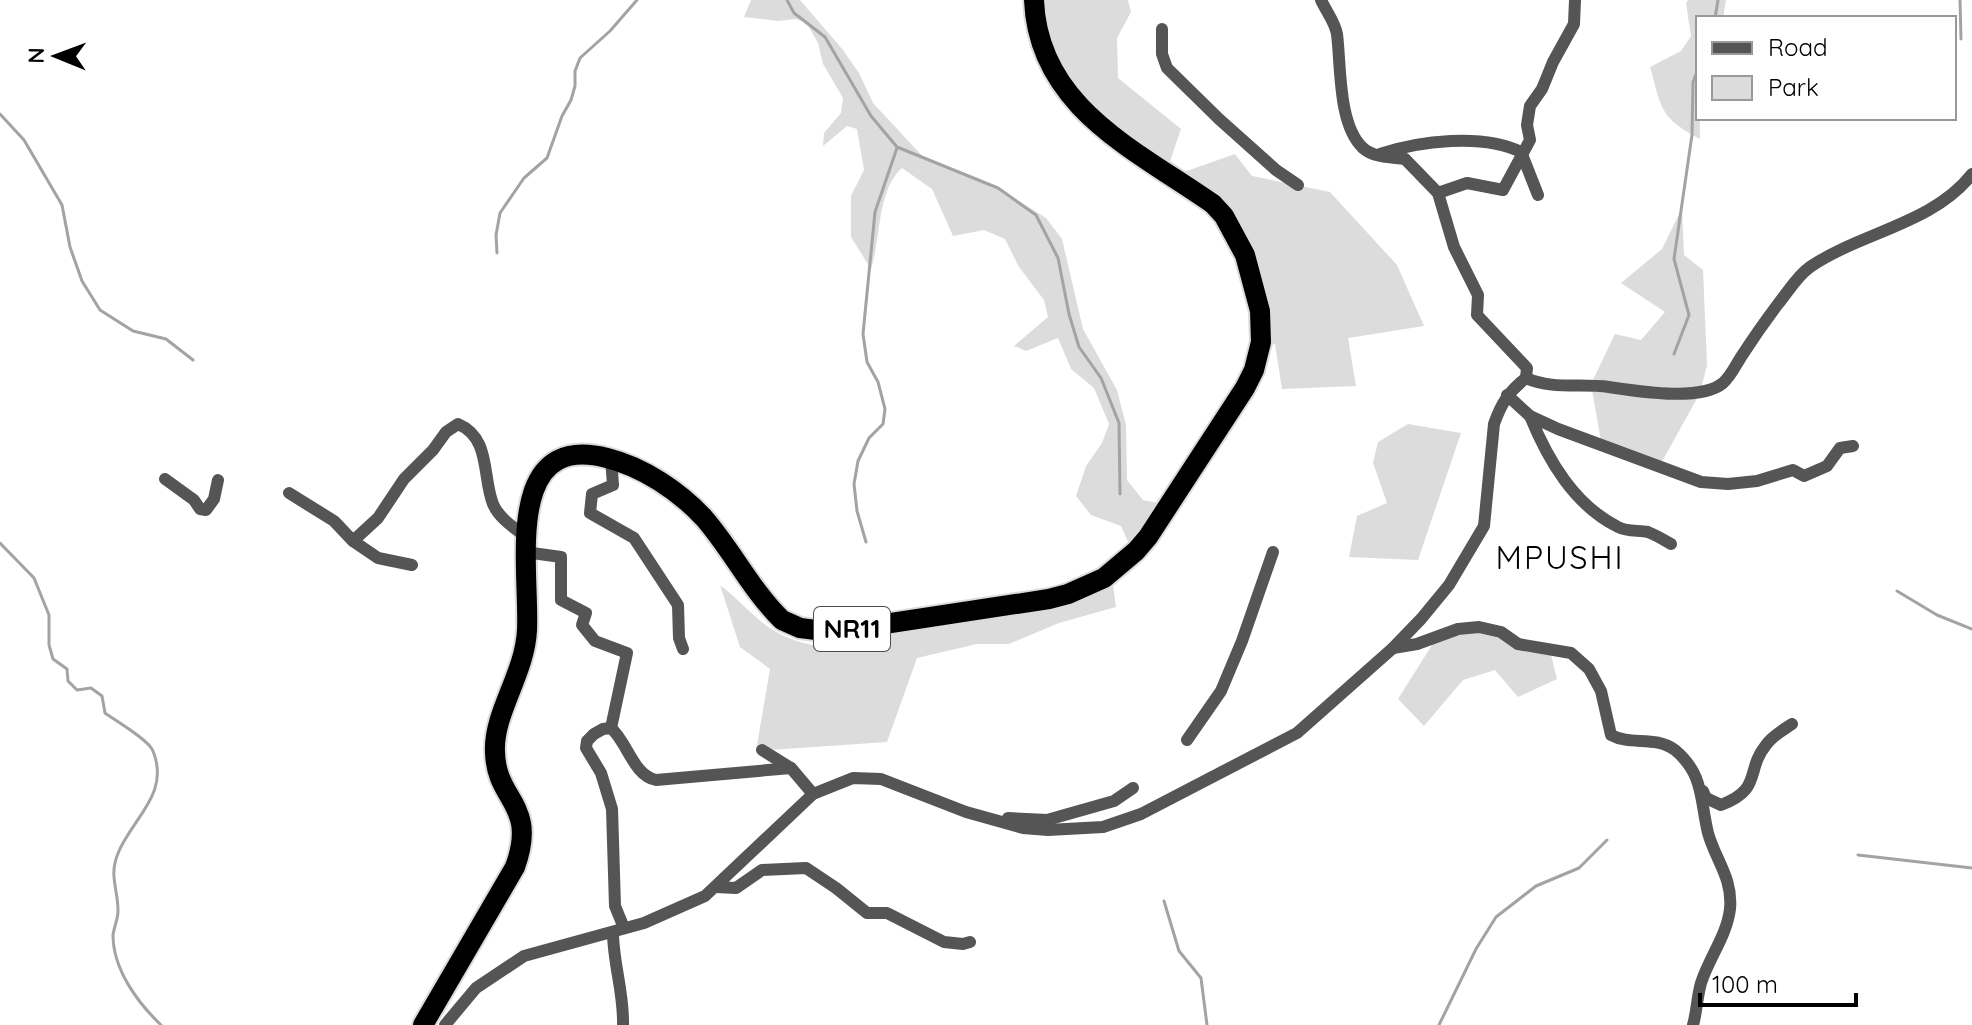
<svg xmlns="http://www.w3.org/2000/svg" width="1972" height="1025" font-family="Quicksand,sans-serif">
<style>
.green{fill:#dcdcdc}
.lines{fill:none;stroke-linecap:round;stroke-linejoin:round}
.stream{stroke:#a3a3a3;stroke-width:3}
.trunk-casing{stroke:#dbdbdb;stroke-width:24}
.minor{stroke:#555;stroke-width:12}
.trunk{stroke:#000;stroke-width:20}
.labels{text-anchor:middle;stroke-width:8;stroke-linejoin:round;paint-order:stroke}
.shield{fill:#fff;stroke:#4c4c4c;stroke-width:2}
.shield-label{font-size:26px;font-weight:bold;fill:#000}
.quarter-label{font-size:32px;letter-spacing:2px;fill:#000;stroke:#fff}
</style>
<rect width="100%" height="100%" fill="#fff"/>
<!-- green -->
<g class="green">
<path d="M751 0H800L843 50 859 73 873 103 926 160 998 188 1046 218 1062 239 1083 329 1117 390 1126 425 1127 480 1143 500 1164 504 1133 553 1121 526 1091 515 1076 496 1086 466 1102 443 1109 424 1094 388 1071 369 1058 338 1026 351 1014 346 1048 317 1044 300 1019 267 1005 239 984 230 953 236 932 189 902 168C877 190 881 238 871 269L851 237V196L864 170 857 129 847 126 823 146 824 133 841 113 843 98 823 64 818 43 806 22 795 19 778 21 744 17Z"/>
<path d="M1030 0H1128L1131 12 1117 38 1118 78 1181 129 1164 179 1235 154 1252 176 1330 192 1397 265 1424 326 1348 338 1356 386 1282 389 1275 344 1253 346 1250 301 1232 249 1207 211 1125 152 1062 93 1041 63 1030 36Z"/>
<path d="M1688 0H1726L1723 18H1698L1700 139C1659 117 1662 109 1650 67L1681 51 1691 36 1686 3Z"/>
<path d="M1682 208 1684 255 1703 270 1707 365 1700 393 1659 467 1602 447 1591 384 1615 334 1641 340 1665 312 1621 283 1662 249Z"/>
<path d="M1408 424 1461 433 1418 560 1349 557 1357 516 1387 503 1373 463 1378 442Z"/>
<path d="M720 585C755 613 765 635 812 645L1018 612 1083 598 1113 585 1116 607 1059 623 1009 644H977L917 658 887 742 756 751 770 669 740 647Z"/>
<path d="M1479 627 1549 647 1557 679 1518 697 1495 670 1463 680 1424 726 1398 699 1437 637Z"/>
</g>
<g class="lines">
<!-- stream -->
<g class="stream">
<path d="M787 0 794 13 825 37 871 116 897 147 998 188 1036 215 1058 258 1069 314 1079 347 1101 378 1119 423 1120 494"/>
<path d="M1960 0 1961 39"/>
<path d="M1715 18 1718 0"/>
<path d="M0 114 24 140 62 205 70 247 82 281 100 310 133 331 166 339 193 360"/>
<path d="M497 253 496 235 500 213 524 178 547 158 562 116 571 100 575 86V71L580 58 610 31 637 0"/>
<path d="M1674 354 1689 315 1674 259 1692 135 1693 82 1698 69"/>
<path d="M866 542 857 511 854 484 858 461 869 438 883 424 885 409 878 382 867 362 863 334 875 212 897 148"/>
<path d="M0 543 34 578 49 615V645L53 659 67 669 68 681 77 690 91 688 102 696 105 713C116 721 149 740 153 751 170 793 134 817 119 851 108 876 118 887 118 911 118 919 114 927 113 935 113 969 137 1002 161 1025"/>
<path d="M1897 591 1937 615 1972 629"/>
<path d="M1858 855 1972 868"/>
<path d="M1164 901 1179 951 1201 978 1207 1025"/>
<path d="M1439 1025 1476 949 1496 917 1536 886 1579 868 1607 840"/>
</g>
<!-- trunk casing -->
<g class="trunk-casing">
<path id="trunk" d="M423 1025 515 867C538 803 496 802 495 752 493 713 525 674 527 630 530 569 502 431 607 458 643 467 679 491 704 518 732 550 751 590 782 620L800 628 832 632 1049 599 1068 594 1104 578 1136 551 1148 537 1245 388 1254 370 1261 342 1260 311 1245 255 1224 216 1213 204C1136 150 1038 107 1034 0"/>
</g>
<!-- minor -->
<g class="minor">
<path d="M1321 0C1326 11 1335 22 1337 34 1341 66 1338 125 1363 148 1374 158 1392 157 1405 159L1438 193 1454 247 1478 295 1477 315 1527 368 1526 378"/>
<path d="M1162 29V54L1167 68 1219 119 1276 170 1298 185"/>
<path d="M1380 154C1419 141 1483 133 1521 152L1538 195"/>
<path d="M1438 193 1467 183 1503 190 1530 140 1527 125 1530 106 1542 89 1553 62 1574 24 1575 0"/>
<path d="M1526 378C1552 390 1582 383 1609 387 1637 391 1700 402 1723 383 1732 375 1736 364 1743 354 1754 337 1766 320 1778 304 1788 292 1797 276 1810 267 1861 232 1933 224 1972 174"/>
<path d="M1507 395 1530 416 1558 429 1701 482 1728 484 1757 481 1793 470 1804 476 1827 466 1840 448 1853 446"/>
<path d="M1530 416C1548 460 1574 505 1618 527 1628 532 1638 530 1648 532 1656 535 1664 540 1671 544"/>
<path d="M611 458 613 485 592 494 590 513 634 538 678 605 679 638 683 649"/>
<path d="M165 479 194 500 200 509 206 510 214 499 218 480"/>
<path d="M289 493 334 521 353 541 378 558 412 565"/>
<path d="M353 541 378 518 404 479 433 450 446 432 458 424C491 438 482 476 493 504 499 518 513 527 525 536"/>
<path d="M525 552 561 557V600L586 613 582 625 595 641 627 653 611 728"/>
<path d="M1393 648 1417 644 1458 629 1479 627 1501 632 1518 644 1571 653 1589 669 1601 691 1611 735C1631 746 1655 735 1675 750 1704 774 1700 800 1708 833 1715 859 1733 878 1730 909 1727 935 1709 958 1701 983 1697 997 1697 1011 1693 1025"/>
<path d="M1187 740 1221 691 1242 641 1273 552"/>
<path d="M762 750 791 768 813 794"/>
<path d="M1703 791 1706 798 1721 805C1763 789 1745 771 1766 745 1772 736 1783 730 1792 724"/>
<path d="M1008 818 1047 820 1114 801 1133 788"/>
<path d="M716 887 736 888 762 870 806 868 836 888 867 913H887L944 942 963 944 970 942"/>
<path d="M624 928 615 906 612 809 601 773 586 748 587 741 594 734 603 729 611 728C628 743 633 775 656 780L791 768"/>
<path d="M613 932C613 963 624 993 623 1025"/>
<path d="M445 1025 476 988 524 956 644 923 705 896 813 794 853 778 881 779 966 812 1023 828 1048 830 1103 827 1141 814 1297 733 1393 648 1421 619 1449 585 1484 526 1494 424C1501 404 1509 391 1526 378"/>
</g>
<!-- trunk -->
<use href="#trunk" class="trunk"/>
</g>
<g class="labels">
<!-- shield labels -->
<rect class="shield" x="814" y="607" width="76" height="44" rx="6"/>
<g class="shield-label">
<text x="852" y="638">NR11</text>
</g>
<!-- quarter labels -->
<g class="quarter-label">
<text x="1560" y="569">MPUSHI</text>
</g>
</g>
<!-- legend -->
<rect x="1696" y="16" width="260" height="104" fill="#ffffff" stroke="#999999" stroke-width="2"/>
<rect x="1712" y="42" width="40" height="12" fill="#555555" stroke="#999999" stroke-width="2"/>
<text x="1768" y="56" font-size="24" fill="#000000">Road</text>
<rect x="1712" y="76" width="40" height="24" fill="#dcdcdc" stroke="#999999" stroke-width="2"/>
<text x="1768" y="96" font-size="24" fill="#000000">Park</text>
<!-- north arrow -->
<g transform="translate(56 56) rotate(271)" stroke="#ffffff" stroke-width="6" paint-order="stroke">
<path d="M0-6L14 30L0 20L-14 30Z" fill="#000000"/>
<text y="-12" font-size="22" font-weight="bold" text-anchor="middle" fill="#000000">N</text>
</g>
<!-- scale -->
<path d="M1700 993v12h156v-12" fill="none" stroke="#000000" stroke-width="4"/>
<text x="1712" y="993" font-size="24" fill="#000000" stroke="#ffffff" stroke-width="6" paint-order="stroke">100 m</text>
</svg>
